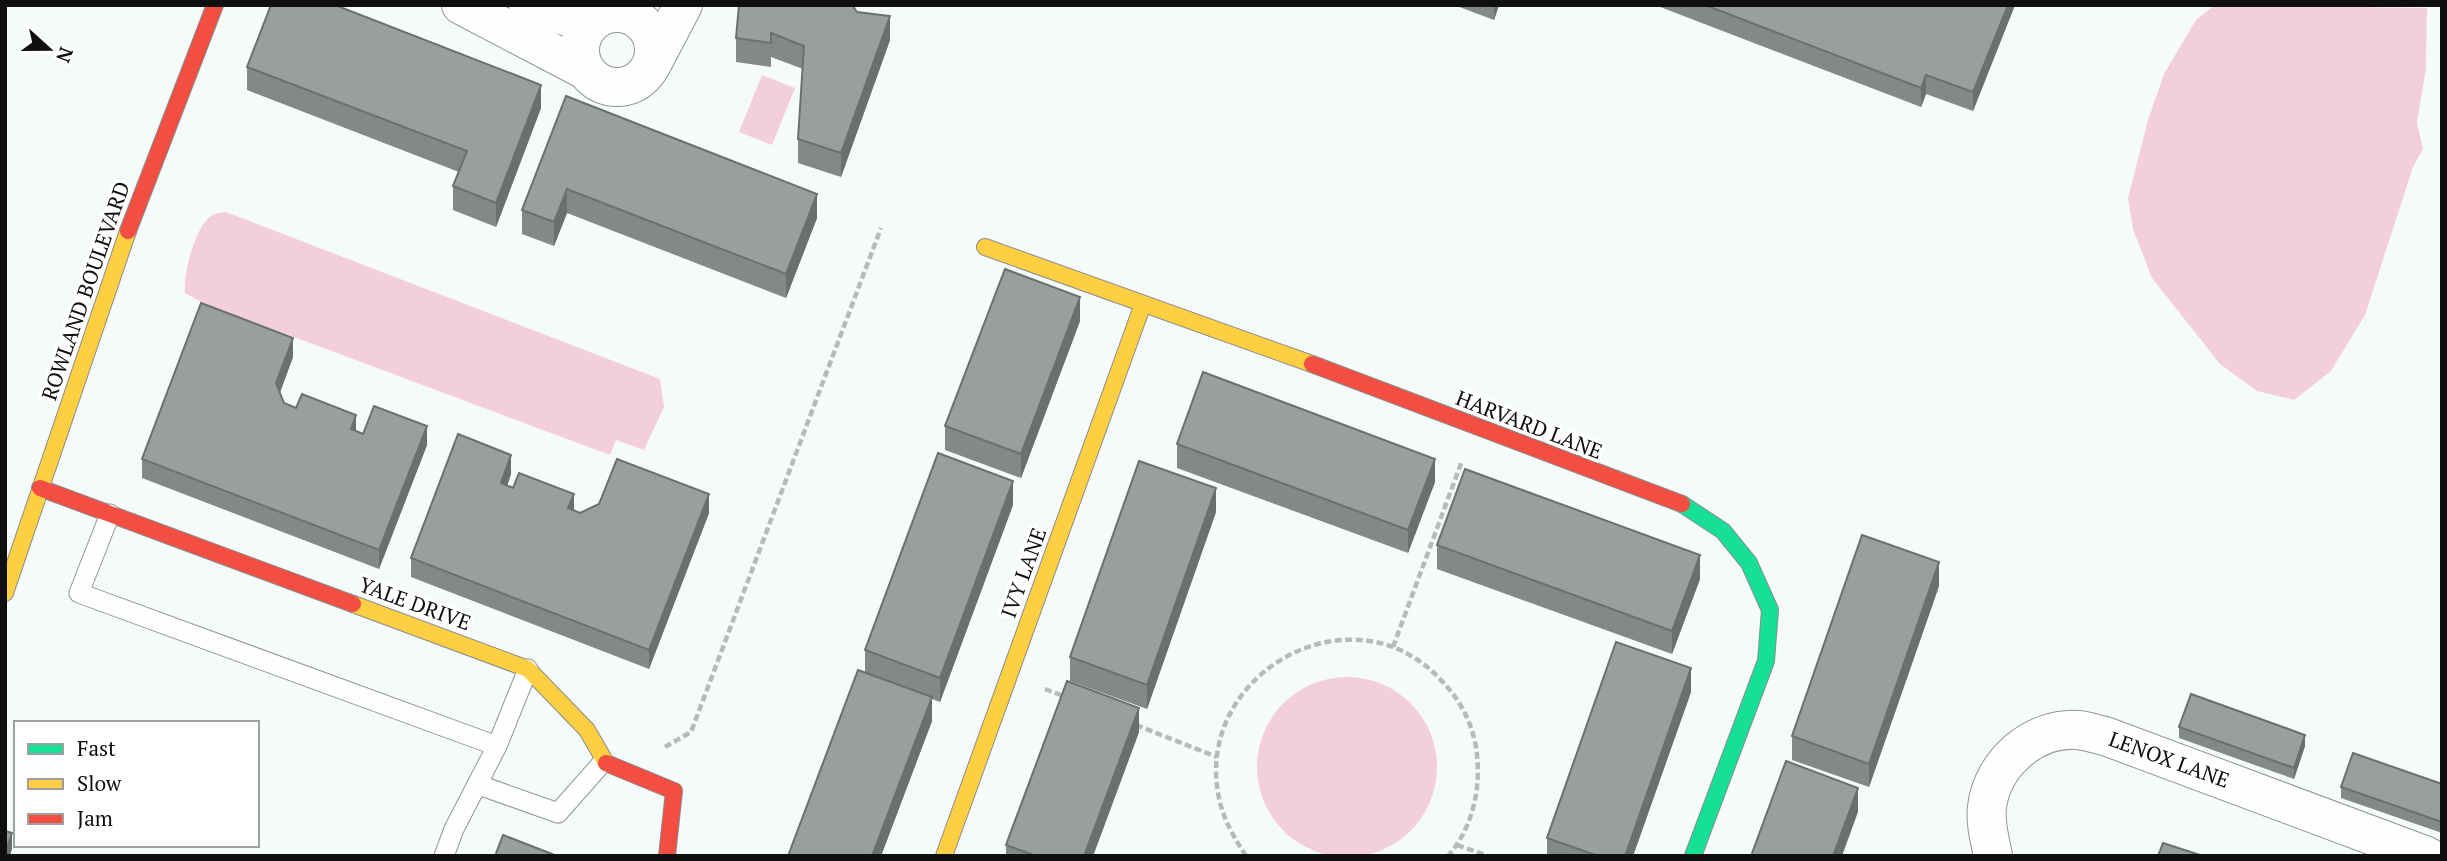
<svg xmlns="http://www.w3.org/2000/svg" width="2447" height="861" font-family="'PT Serif',serif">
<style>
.water{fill:#f3cedb}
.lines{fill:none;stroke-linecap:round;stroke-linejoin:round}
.lane-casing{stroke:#939595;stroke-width:21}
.street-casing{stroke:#939595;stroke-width:40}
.fast-casing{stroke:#898c8c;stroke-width:18}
.slow-casing{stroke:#898c8c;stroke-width:18}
.jam-casing{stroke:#898c8c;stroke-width:18}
.path{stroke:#b8b9b9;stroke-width:4.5;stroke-dasharray:7 3.5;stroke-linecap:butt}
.lane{stroke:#fefefe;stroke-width:19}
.street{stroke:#fefefe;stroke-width:38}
.fast{stroke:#16e098;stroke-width:16}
.slow{stroke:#ffcf43;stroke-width:16}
.jam{stroke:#f24e42;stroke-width:16}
.wall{fill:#848988}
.shaded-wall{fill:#6c6f6f}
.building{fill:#9a9f9e;stroke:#6c6f6f;stroke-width:2}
.labels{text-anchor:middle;stroke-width:7;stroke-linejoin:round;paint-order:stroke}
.street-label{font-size:21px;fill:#0f0f0f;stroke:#fff}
</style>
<rect width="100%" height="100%" fill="#f5fbfb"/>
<!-- water -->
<g class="water">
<path d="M2215 5 2427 8 2426 68 2417 123 2423 149 2413 167 2365 315 2331 371 2294 400 2257 391 2220 364 2152 278 2133 229 2128 198 2148 120 2164 74 2196 20Z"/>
<path d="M762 75 795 88 772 145 739 132Z"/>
<path d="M226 212 660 379 664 407 644 450 616 440 610 455 203 303 185 293C183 274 195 227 211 216 215 213 221 213 226 212Z"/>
<circle cx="1347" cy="767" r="90"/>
</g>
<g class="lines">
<!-- lane casing -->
<g class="lane-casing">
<g id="lane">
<path d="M110 514 79 593 497 746 528 669"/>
<path d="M479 785 558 813 603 762"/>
<path d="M444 856 454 829 497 746"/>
</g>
</g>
<!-- street casing -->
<g class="street-casing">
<g id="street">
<path d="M461 5 585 70"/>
<path d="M528 5 571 18 601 16"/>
<circle cx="617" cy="50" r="37"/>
<path d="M651 66 683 5"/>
<path d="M1993 856C1990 840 1985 824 1987 807 1992 764 2033 727 2078 730 2087 731 2096 734 2105 736L2427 856"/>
</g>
</g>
<!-- fast casing -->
<g class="fast-casing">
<path id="fast" d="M1682 504 1723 531 1749 563 1770 610 1766 661 1693 856"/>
</g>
<!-- slow casing -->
<g class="slow-casing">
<g id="slow">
<path d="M985 247 1312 364"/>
<path d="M5 593 128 231"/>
<path d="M353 604 528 669 587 730 606 763"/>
<path d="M944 856 1143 304"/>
</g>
</g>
<!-- jam casing -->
<g class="jam-casing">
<g id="jam">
<path d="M128 231 215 5"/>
<path d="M1312 364 1682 504"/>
<path d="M40 488 353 604"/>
<path d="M606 763 674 791 667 856"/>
</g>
</g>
<!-- path -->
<g class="path">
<path d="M1393 647 1462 461"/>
<path d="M1045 689 1066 697"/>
<path d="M1136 725 1217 757"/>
<path d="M665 747 691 732 881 228"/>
<path d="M1457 845 1488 856"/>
<path d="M1246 856C1233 836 1222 817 1218 793 1197 671 1353 587 1439 678 1458 697 1471 719 1476 747 1482 785 1474 826 1448 856"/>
</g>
<!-- lane -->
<use href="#lane" class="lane"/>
<!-- street -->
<use href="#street" class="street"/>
<!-- fast -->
<use href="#fast" class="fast"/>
<!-- slow -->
<use href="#slow" class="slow"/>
<!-- jam -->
<use href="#jam" class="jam"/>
</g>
<!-- wall -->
<g class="wall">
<path d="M1454 5H1499L1494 20Z"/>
<path d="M1655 5H2015L1973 111 1926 94 1921 107Z"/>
<path d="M857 12 890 40 841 177 798 163V139L803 69 771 57V67L736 62V38Z"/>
<path d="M247 67 541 108 496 227 453 210V186L459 172 247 90Z"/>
<path d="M566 96 817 218 786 298 567 213 554 246 522 234V210Z"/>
<path d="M1080 321 1021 478 945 450V426Z"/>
<path d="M293 357 280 393 284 403 363 434 427 445 379 569 142 478V459Z"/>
<path d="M1177 444 1435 482 1408 553 1177 468Z"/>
<path d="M511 474 507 486 580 513H709L649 669 411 577V558Z"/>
<path d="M1013 505 940 702 932 699V721L881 856H788L865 672V650Z"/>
<path d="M1216 512 1147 709 1070 681V657Z"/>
<path d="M1437 545 1700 579 1672 654 1437 569Z"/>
<path d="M1939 586 1869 787 1792 760V736Z"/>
<path d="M1691 692 1633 856H1547V838Z"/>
<path d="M2179 727 2305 746 2294 779 2179 738Z"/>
<path d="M1139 732 1093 856H1006V845Z"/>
<path d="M2442 784V833L2341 798V787Z"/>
</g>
<!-- shaded-wall -->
<g class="shaded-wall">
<path d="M1494 5H1499L1494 20Z"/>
<path d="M2008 5H2015L1973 111V92Z"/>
<path d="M890 16V40L841 177V153Z"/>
<path d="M1926 75V94L1921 107V88Z"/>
<path d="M541 85V108L496 227V203Z"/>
<path d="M567 189V213L554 246V222Z"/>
<path d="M817 194V218L786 298V274Z"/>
<path d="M1080 297V321L1021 478V454Z"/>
<path d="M293 338V357L276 402V383Z"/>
<path d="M356 415V434L351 429Z"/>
<path d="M427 426V445L379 569V550Z"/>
<path d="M511 455V474L501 503V483Z"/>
<path d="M1435 459V482L1408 553V530Z"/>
<path d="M1013 481V505L940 702V678Z"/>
<path d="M1216 488V512L1147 709V685Z"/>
<path d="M574 494V514L568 508Z"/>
<path d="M709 494V513L649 669V650Z"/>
<path d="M1700 555V579L1672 654V631Z"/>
<path d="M1939 562V586L1869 787V764Z"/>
<path d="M1691 668V692L1633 856H1625Z"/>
<path d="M932 697V721L881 856H872Z"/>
<path d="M1139 708V732L1093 856H1084Z"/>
<path d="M2305 735V746L2294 779V768Z"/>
<path d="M1858 788V812L1842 856H1833Z"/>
<path d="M12 833V849L10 856H5V853Z"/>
</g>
<!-- building -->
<g class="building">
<path d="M271 5H335L541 85 496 203 453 186 467 151 247 67Z"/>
<path d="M739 5H852L857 12 890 16 841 153 798 139 804 46 771 33V43L736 38Z"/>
<path d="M1705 5H2008L1973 92 1926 75 1921 88Z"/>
<path d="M566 96 817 194 786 274 567 189 554 222 522 210Z"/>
<path d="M1005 269 1080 297 1021 454 945 426Z"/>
<path d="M201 303 293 338 276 383 284 403 296 408 302 394 356 415 351 429 363 434 374 406 427 426 379 550 142 459Z"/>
<path d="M1203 372 1435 459 1408 530 1177 444Z"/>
<path d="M458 434 511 455 501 483 513 488 519 473 574 494 568 508 580 513 599 504 617 459 709 494 649 650 411 558Z"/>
<path d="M938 453 1013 481 940 678 865 650Z"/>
<path d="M1139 461 1216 488 1147 685 1070 657Z"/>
<path d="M1465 469 1700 555 1672 631 1437 545Z"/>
<path d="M1862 535 1939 562 1869 764 1792 736Z"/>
<path d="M1616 642 1691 668 1625 856H1598L1547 838Z"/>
<path d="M858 670 932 697 872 856H788Z"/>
<path d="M1067 681 1139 708 1084 856H1036L1006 845Z"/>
<path d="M2191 694 2305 735 2294 768 2179 727Z"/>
<path d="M2353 753 2442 784V822L2341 787Z"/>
<path d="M1786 761 1858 788 1833 856H1751Z"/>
<path d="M5 831 12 833 5 853Z"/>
<path d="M503 835 557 856H495Z"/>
<path d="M2163 843 2203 856H2158Z"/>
</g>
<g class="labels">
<!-- street labels -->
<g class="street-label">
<text transform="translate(86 291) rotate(-71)" y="7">ROWLAND BOULEVARD</text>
<text transform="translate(1529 425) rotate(21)" y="7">HARVARD LANE</text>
<text transform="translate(1024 573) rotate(-70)" y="7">IVY LANE</text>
<text transform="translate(415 604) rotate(20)" y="7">YALE DRIVE</text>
<text transform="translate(2169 760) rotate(20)" y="7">LENOX LANE</text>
</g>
</g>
<!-- border -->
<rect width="2447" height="861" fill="none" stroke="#0f0f0f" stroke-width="14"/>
<!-- legend -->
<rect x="14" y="721" width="245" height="126" fill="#ffffff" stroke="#9f9f9f" stroke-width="2"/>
<rect x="28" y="744" width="35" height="10" fill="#16e098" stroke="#9f9f9f" stroke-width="2"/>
<text x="77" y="756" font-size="21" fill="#0f0f0f">Fast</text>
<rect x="28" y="779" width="35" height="10" fill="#ffcf43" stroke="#9f9f9f" stroke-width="2"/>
<text x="77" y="791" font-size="21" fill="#0f0f0f">Slow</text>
<rect x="28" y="814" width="35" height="10" fill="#f24e42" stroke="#9f9f9f" stroke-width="2"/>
<text x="77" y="826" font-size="21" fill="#0f0f0f">Jam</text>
<!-- north arrow -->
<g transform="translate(49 49) rotate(111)" stroke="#ffffff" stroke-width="5" paint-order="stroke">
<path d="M0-5L12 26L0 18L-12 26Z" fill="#0f0f0f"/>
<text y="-10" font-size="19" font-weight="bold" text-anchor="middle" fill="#0f0f0f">N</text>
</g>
</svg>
